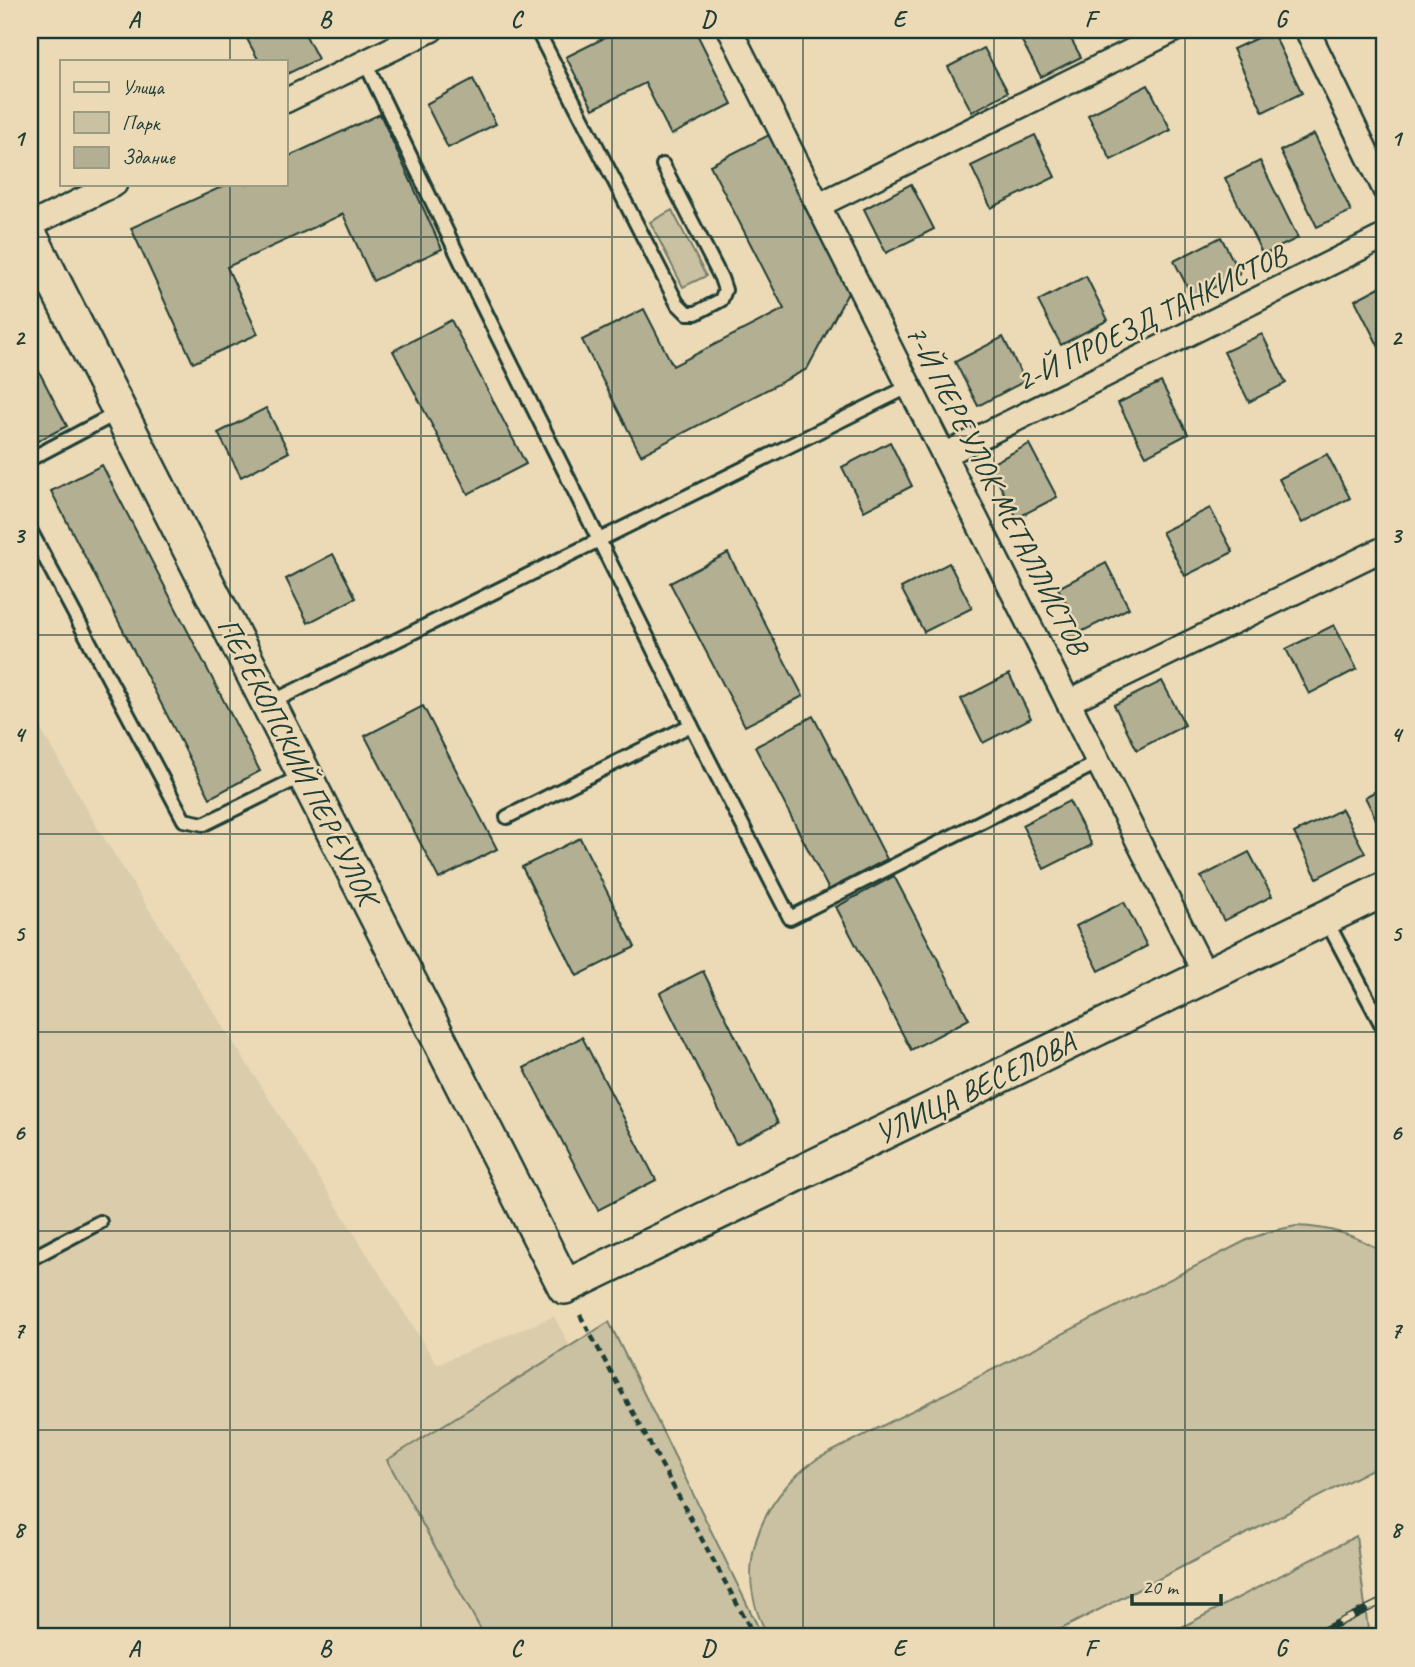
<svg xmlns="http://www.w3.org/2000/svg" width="1415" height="1667" font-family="Caveat,sans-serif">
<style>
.built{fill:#dbcdac}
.green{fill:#cac1a2;stroke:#747f6b;stroke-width:2}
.building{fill:#b3af93;stroke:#1f3d34;stroke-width:2}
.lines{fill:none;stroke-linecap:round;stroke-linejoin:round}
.lane-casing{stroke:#1f3d34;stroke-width:18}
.street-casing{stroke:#1f3d34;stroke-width:28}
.secondary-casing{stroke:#1f3d34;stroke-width:38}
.path{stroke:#1f3d34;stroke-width:4.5;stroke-dasharray:7 5;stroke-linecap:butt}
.lane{stroke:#ecdab7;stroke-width:12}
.street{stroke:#ecdab7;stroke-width:23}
.secondary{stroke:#ecdab7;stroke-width:33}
.rail-casing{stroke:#1f3d34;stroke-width:8}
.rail{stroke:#ecdab7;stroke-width:5;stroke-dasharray:16;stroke-linecap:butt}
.grid{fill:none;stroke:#1f3d34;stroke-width:2;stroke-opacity:0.55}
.labels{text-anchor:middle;stroke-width:5;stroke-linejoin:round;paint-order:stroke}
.street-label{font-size:30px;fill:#1f3d34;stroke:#ecdab7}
.neatline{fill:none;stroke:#1f3d34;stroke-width:2.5}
.grid-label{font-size:23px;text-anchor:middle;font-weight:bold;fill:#1f3d34}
</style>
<rect width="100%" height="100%" fill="#ecdab7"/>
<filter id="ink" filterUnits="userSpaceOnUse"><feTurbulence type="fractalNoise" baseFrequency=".0143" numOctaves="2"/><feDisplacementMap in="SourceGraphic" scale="14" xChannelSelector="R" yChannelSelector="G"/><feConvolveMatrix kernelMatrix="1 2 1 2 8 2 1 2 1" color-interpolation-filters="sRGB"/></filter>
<g filter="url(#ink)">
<!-- built -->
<path class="built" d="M30 710 97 827 437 1364 554 1316 724 1637H30Z"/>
<!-- green -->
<g class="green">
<path d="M672 210 706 276 683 287 650 222Z"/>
<path d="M1296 1226C1330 1227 1356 1235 1385 1253V1462L1382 1464 1046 1637H769C730 1572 759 1499 817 1459L1249 1239 1272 1231Z"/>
<path d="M609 1322 763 1637H485L387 1460Z"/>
<path d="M1356 1536 1369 1637H1163Z"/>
</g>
<!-- building -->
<g class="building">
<path d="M265 30H303L318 59 285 75V61H259L247 39Z"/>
<path d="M620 30H695L732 104 671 135 645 83 593 109 566 57Z"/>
<path d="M1016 30H1066L1081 57 1041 77Z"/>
<path d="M1272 31 1302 93 1263 112 1233 49Z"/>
<path d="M984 48 1008 92 972 112 948 67Z"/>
<path d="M473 79 496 124 448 148 426 104Z"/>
<path d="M1148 85 1171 130 1111 160 1088 115Z"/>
<path d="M380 114 442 249 373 281 343 214 227 267 258 334 193 363 131 228 228 184H285V158Z"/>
<path d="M1314 134 1351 211 1317 227 1280 151Z"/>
<path d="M769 135 849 291 807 369 641 455 582 340 644 309 673 366 784 309 710 165Z"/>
<path d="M1035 135 1055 177 991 208 971 166Z"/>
<path d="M1260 161 1298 238 1263 255 1225 178Z"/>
<path d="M911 184 934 229 886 253 864 209Z"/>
<path d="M1221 237 1240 274 1193 298 1174 261Z"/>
<path d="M1086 276 1108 320 1061 345 1038 301Z"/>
<path d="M1385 284V359L1355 300Z"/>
<path d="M451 320 526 464 468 494 393 351Z"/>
<path d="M1262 334 1286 383 1249 402 1224 352Z"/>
<path d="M1003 337 1025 381 978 406 955 362Z"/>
<path d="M30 354 67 426 30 445Z"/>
<path d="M1161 382 1188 434 1146 456 1118 403Z"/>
<path d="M266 408 289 452 241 477 218 433Z"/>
<path d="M890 442 912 486 864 511 842 467Z"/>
<path d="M1029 444 1057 497 1017 518 989 465Z"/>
<path d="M1327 454 1350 498 1302 523 1279 479Z"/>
<path d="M102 465 260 771 210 798 51 491Z"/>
<path d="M1210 508 1233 552 1185 576 1162 532Z"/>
<path d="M728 553 803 696 745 726 670 583Z"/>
<path d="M333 554 356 598 308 623 286 579Z"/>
<path d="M949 563 972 608 924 632 901 588Z"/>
<path d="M1106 563 1129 608 1081 632 1058 588Z"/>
<path d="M1334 625 1357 669 1309 694 1286 649Z"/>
<path d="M1009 674 1031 718 983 743 961 699Z"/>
<path d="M1162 681 1185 725 1137 750 1114 705Z"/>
<path d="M423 706 497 849 439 879 365 736Z"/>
<path d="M813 716 887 859 829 890 755 747Z"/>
<path d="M1385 786V837L1365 797Z"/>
<path d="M1069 801 1092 845 1044 869 1022 825Z"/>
<path d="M1342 809 1365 853 1317 878 1294 833Z"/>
<path d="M580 838 635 947 577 976 522 867Z"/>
<path d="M1249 852 1272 896 1224 921 1201 877Z"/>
<path d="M894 876 969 1019 911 1050 836 907Z"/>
<path d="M1124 902 1147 946 1099 971 1076 926Z"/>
<path d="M703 971 778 1123 736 1144 660 993Z"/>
<path d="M582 1037 656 1180 598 1210 524 1068Z"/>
</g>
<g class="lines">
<!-- lane casing -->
<g class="lane-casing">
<g id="lane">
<path d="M537 30 677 303 687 313H696L721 300 725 290 721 278 663 165"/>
<path d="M365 62 479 299 691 725 507 817"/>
<path d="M30 459 119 412"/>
<path d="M30 530 184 820 204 824 302 776"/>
<path d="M270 703 910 386"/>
<path d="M691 725 790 918 1099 762"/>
<path d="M1326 920 1385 1031"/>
<path d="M30 1259 100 1222"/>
</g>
</g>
<!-- street casing -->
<g class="street-casing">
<g id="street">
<path d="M730 30 1206 976"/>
<path d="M1307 30 1385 190"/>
<path d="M285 101 431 30"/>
<path d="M819 205 1174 30"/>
<path d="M30 225 115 184"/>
<path d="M944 455 1385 236"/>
<path d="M1068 702 1385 548"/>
</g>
</g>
<!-- secondary casing -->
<g class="secondary-casing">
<path id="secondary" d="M30 235 565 1287 1385 889"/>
</g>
<!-- path -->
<path class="path" d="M580 1315 755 1637"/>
<!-- lane -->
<use href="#lane" class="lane"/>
<!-- street -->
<use href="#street" class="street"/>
<!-- secondary -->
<use href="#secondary" class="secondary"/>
<!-- rail casing -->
<g class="rail-casing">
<path id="rail" d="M1310 1637 1385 1600"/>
</g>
<!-- rail -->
<use href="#rail" class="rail"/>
</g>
</g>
<!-- grid -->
<path class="grid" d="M230 30V61M421 30V1637M612 30V1637M803 30V1637M994 30V1637M1185 30V1637M230 184V1637M30 237H1385M30 436H1385M30 635H1385M30 834H1385M30 1032H1385M30 1231H1385M30 1430H1385"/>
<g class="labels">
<!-- street labels -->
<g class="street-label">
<text transform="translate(1151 318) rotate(-26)" y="10">2-Й ПРОЕЗД ТАНКИСТОВ</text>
<text transform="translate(997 489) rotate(63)" y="10">7-Й ПЕРЕУЛОК МЕТАЛЛИСТОВ</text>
<text transform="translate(298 761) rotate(63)" y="10">ПЕРЕКОПСКИЙ ПЕРЕУЛОК</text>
<text transform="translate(975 1088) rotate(-26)" y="10">УЛИЦА ВЕСЕЛОВА</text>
</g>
</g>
<!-- margin -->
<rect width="1415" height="1667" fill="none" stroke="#ecdab7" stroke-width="77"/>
<!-- legend -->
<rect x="60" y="60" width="228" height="126" fill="#ecdab7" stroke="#9a9b83" stroke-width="2"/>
<rect x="74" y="82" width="35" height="10" fill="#ecdab7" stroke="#9a9b83" stroke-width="2"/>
<text x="122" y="94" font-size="21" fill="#1f3d34">Улица</text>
<rect x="74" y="112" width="35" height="21" fill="#cac1a2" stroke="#9a9b83" stroke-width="2"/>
<text x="122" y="130" font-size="21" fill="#1f3d34">Парк</text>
<rect x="74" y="147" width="35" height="21" fill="#b3af93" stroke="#9a9b83" stroke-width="2"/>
<text x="122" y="164" font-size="21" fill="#1f3d34">Здание</text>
<!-- scale -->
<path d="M1132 1594v10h89v-10" fill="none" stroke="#1f3d34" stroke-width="3.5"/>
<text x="1142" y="1594" font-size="21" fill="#1f3d34" stroke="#ecdab7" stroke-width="5" paint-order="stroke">20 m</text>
<rect x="38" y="38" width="1338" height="1590" class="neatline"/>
<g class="grid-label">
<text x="134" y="27">A</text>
<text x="325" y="27">B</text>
<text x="516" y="27">C</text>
<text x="708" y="27">D</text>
<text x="899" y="27">E</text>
<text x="1090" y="27">F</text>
<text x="1281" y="27">G</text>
<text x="19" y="146">1</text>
<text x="1396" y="146">1</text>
<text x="19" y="345">2</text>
<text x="1396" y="345">2</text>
<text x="19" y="543">3</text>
<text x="1396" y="543">3</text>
<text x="19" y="742">4</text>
<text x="1396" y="742">4</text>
<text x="19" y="941">5</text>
<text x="1396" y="941">5</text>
<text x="19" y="1140">6</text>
<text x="1396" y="1140">6</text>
<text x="19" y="1338">7</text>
<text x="1396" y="1338">7</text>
<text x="19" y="1537">8</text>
<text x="1396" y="1537">8</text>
<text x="134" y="1656">A</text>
<text x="325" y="1656">B</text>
<text x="516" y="1656">C</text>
<text x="708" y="1656">D</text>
<text x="899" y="1656">E</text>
<text x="1090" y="1656">F</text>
<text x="1281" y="1656">G</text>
</g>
</svg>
